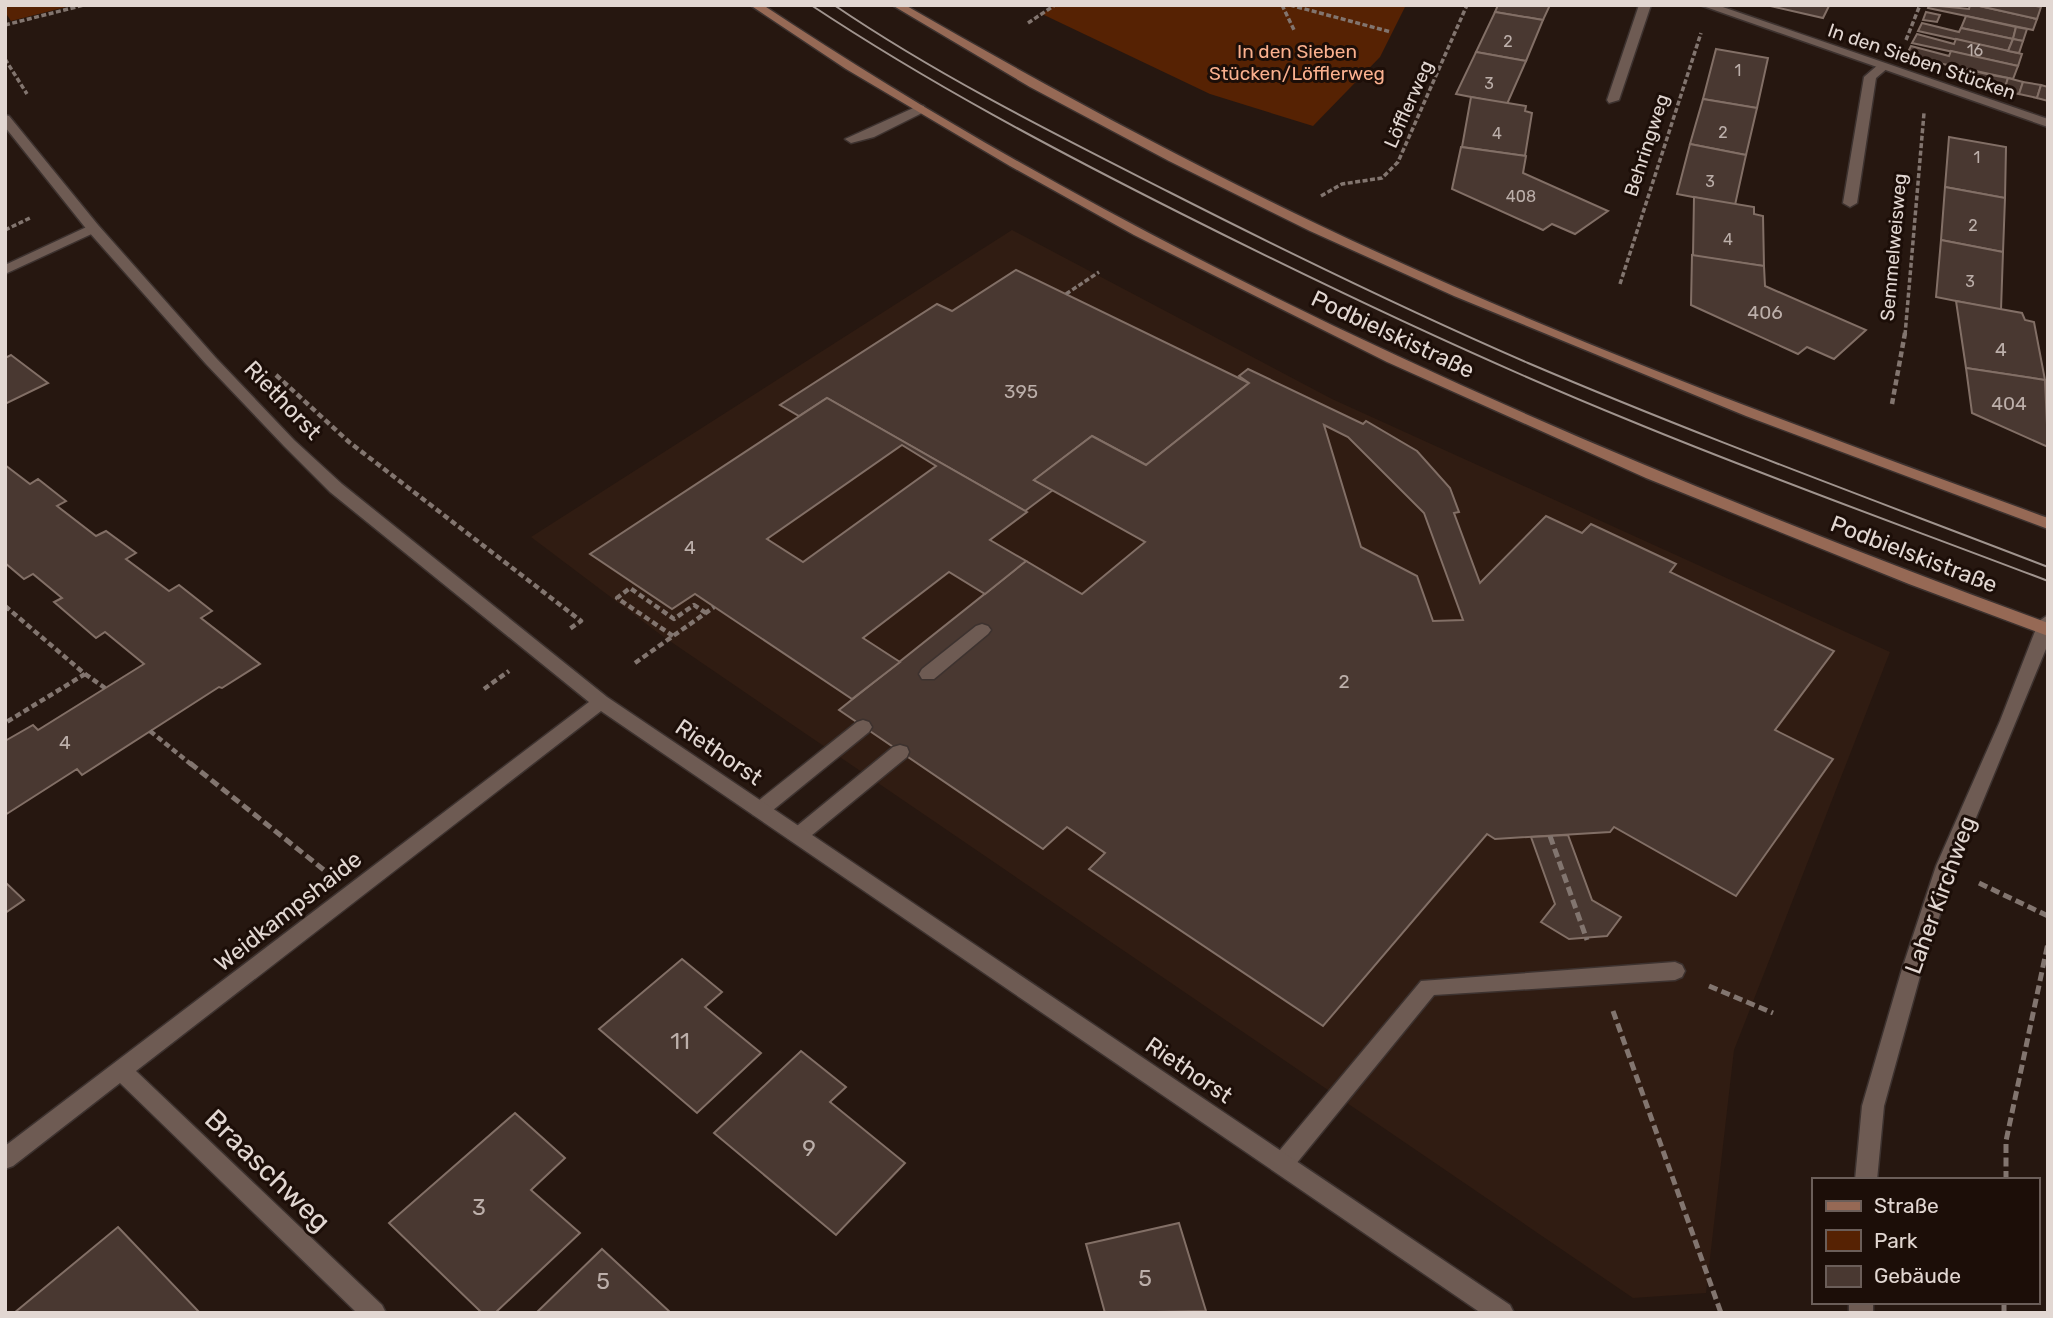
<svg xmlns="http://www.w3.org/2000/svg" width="2053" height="1318" font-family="Rubik,sans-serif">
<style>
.built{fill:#301c12}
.green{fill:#562203}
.building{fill:#493831;stroke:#826f66;stroke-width:2;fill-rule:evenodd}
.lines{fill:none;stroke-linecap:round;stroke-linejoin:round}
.lane-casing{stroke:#3d322f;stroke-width:3}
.street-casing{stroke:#3d322f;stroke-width:3}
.secondary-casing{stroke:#3d322f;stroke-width:3}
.path-far2{stroke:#82756f;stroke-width:3.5;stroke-dasharray:5 2.5;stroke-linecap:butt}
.path-far1{stroke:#82756f;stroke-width:4.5;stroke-dasharray:6 3.5;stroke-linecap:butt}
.path{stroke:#82756f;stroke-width:5;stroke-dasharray:9 4.5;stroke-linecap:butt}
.lane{fill:#6e5b53;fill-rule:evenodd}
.street{fill:#6e5b53;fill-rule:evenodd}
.secondary{fill:#966955;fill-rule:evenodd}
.tram{stroke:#a0948e;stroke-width:2}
.labels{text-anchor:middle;stroke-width:6;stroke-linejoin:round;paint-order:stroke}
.far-number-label{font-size:16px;fill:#bcafaa}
.far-park-label{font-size:19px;fill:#fab08e;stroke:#1c0e08}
.far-street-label{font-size:19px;fill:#e2d7d2;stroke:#1c0e08}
.number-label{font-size:19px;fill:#bcafaa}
.street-label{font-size:23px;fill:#e2d7d2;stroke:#1c0e08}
.near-number-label{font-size:23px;fill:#bcafaa}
.near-street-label{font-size:28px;fill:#e2d7d2;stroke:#1c0e08}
</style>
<rect width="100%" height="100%" fill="#261710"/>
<!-- built -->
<path class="built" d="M1012 230 1332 399 1890 652 1734 1050 1706 1293 1633 1298 661 635 531 537Z"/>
<!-- green -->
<g class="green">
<path d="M5 5H74L11 21 5 12Z"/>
<path d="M1055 5H1406L1380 57 1313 126 1210 94 1042 14Z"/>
</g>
<!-- building -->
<g class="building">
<path d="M1498 5H1550L1543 20 1495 12Z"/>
<path d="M1766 5H1827L1829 6 1823 18Z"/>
<path d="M1929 5 1969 9 1970 5H1975L2037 19 2033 30 1928 8Z"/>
<path d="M1975 5H2031L2041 7 2037 19Z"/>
<path d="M1495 12 1543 20 1526 61 1476 52Z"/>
<path d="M1926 12 1940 15 1937 22 1923 20Z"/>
<path d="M1966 16 2016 27 2013 39 1961 28Z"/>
<path d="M1922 23 1959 32 1961 28 2013 39 2008 51 1918 31Z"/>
<path d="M2016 27 2027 29 2023 41 2013 39Z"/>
<path d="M1917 34 1954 44 1956 39 2022 54 2018 66 1912 43Z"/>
<path d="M2013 39 2023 41 2019 53 2008 51Z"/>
<path d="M1911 46 1949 56 1951 51 2018 66 2013 79 1906 56Z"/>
<path d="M1716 49 1768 58 1757 108 1703 99Z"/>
<path d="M1476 52 1526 61 1507 104 1456 94Z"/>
<path d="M1974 71 1991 75 1987 87 1970 83Z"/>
<path d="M1991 75 2008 78 2004 91 1987 87Z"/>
<path d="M2008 78 2023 82 2019 94 2004 91Z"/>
<path d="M2023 82 2041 85 2037 98 2019 94Z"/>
<path d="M2041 85 2048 87V101L2037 98Z"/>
<path d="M1471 97 1526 106 1525 111 1532 113 1525 156 1462 147Z"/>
<path d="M1703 99 1757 108 1746 155 1690 144Z"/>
<path d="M1949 137 2006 147 2005 198 1945 187Z"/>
<path d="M1690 144 1746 155 1735 205 1677 194Z"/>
<path d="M1461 147 1526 156 1523 173 1608 211 1575 234 1552 224 1543 230 1452 189Z"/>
<path d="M1945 187 2005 198 2003 252 1941 240Z"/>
<path d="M1694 197 1754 207V214L1763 216 1764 266 1693 256Z"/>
<path d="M1941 240 2003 252 2001 310 1936 297Z"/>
<path d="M1692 255 1764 266 1765 286 1866 330 1834 359 1807 347 1798 354 1691 305Z"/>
<path d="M1016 270 1249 383 1146 465 1092 436 1034 480 1053 490 1025 511 827 398 799 416 780 405 937 304 952 311Z"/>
<path d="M1956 301 2022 313 2025 320 2034 322 2045 380 1966 368Z"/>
<path d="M11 355 48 383 5 404V358Z"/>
<path d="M1966 368 2045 380 2048 447 1972 413Z"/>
<path d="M1248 369 1363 424 1366 421 1417 451 1450 488 1459 512 1454 513 1480 583 1546 516 1582 533 1591 524 1676 564 1670 572 1834 651 1775 730 1833 759 1736 896 1614 827 1610 832 1495 839 1487 834 1323 1026 1089 869 1105 853 1067 827 1043 849 839 710 1026 561 1082 594 1145 542 1034 480 1092 436 1146 465 1249 383 1239 376ZM1324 425 1348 437 1424 513 1463 620 1433 621 1417 576 1361 547Z"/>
<path d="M827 398 1027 512 990 540 1026 561 985 594 949 572 863 638 900 662 852 699 695 594 672 609 590 554ZM902 445 936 466 803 562 767 539Z"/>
<path d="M5 465 30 484 38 479 66 501 57 506 96 536 106 531 136 553 126 559 169 591 179 585 212 611 201 618 260 664 222 688 219 687 82 775 77 769 5 815V741L33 725 38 730 144 664 105 632 96 638 54 602 62 598 33 574 24 579 5 563Z"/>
<path d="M1568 835 1592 900 1621 917 1607 936 1569 939 1541 922 1555 904 1531 837Z"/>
<path d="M5 882 24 900 5 913Z"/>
<path d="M682 959 722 992 705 1007 761 1053 697 1113 599 1029Z"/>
<path d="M801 1051 846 1087 830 1102 905 1163 836 1235 714 1133Z"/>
<path d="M515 1113 565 1158 531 1190 580 1233 495 1313H482L389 1223Z"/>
<path d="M1179 1223 1206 1311 1105 1313 1086 1244Z"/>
<path d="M118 1227 200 1313H14Z"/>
<path d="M602 1249 671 1313H536Z"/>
</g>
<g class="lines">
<!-- lane casing -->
<g class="lane-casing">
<g id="lane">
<path d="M1639 5H1651L1619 100 1609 103 1607 100Z"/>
<path d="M1879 64 1889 67 1876 78 1857 203 1850 207 1843 203 1864 77Z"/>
<path d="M920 105 924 106V112L874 137 851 143 845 139Z"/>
<path d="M93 224 98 225V231L5 274V265Z"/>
<path d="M982 624 988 626 991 630 988 634 934 679H922L919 674 922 669 976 626Z"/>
<path d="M863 720 869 722 872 727 869 732 767 815 760 817 753 815 751 810 753 805 857 722Z"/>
<path d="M900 745 907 747 909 752 907 757 806 840 799 843 792 840 789 835 792 830 893 747Z"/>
<path d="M1675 962 1682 965 1685 971 1682 977 1675 980 1434 995 1291 1170 1283 1173 1275 1170 1272 1163 1275 1156 1421 981Z"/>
</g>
</g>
<!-- street casing -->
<g class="street-casing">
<g id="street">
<path d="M1700 5H1717L2048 119V127Z"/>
<path d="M5 115 9 116 98 225 216 358 294 440 342 484 607 697 1510 1305 1514 1313H1481L601 711 136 1071 382 1305 386 1313H357L120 1083 13 1166 5 1169V1146L589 702 330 492 284 446 206 364 88 231 5 127Z"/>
<path d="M2048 615V644L1956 866 1922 969 1884 1106 1877 1180H1855L1862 1106 1902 969 1936 866 2000 721 2039 621Z"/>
<rect x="1849" y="1302" width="24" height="11"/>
</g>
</g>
<!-- secondary casing -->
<g class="secondary-casing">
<g id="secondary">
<path d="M750 5H763C1160 269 1602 458 2048 623V636L1909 584 1646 478 1387 362 1134 235 1010 166 846 69Z"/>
<path d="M892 5H905C1040 83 1177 157 1317 224 1554 337 1801 428 2048 518V529L1746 416 1454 296 1310 231 1169 161 1030 87Z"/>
</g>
</g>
<!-- path-far2 -->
<g class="path-far2">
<path d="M1282 5 1295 32"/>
<path d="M1290 5 1391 32"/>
<path d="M1028 23 1055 5"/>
<path d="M5 25 84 5"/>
<path d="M1906 40 1920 5"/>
<path d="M5 59 27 94"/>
<path d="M1321 196 1342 184 1382 178 1398 162 1467 5"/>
<path d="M5 230 30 218"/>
<path d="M1620 284 1701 33"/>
<path d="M1066 294 1099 272"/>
<path d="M1905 335 1924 113"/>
</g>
<!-- path-far1 -->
<g class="path-far1">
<path d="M276 375 349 442 581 621 568 630"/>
<path d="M1892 404 1905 333"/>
<path d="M5 606 85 674 5 723"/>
<path d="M673 636 617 598 630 588 674 619 694 605 706 613"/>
<path d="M635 663 714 607"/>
<path d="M85 674 105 688"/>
<path d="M484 689 509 671"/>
<path d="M150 731 192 765"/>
</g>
<!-- path -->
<g class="path">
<path d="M190 763 324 870"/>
<path d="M1550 836 1587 940"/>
<path d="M1979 883 2048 916"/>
<path d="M1709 986 1773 1013"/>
<path d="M1613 1011 1721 1313"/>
<path d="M2006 1180V1141L2048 943"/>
<path d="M2004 1302V1313"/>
</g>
<!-- lane -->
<use href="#lane" class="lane"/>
<!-- street -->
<use href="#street" class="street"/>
<!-- secondary -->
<use href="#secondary" class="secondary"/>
<!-- tram -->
<g class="tram">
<path d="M811 5C930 84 1055 150 1182 214 1329 288 1478 359 1631 421 1769 478 1909 528 2048 581"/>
<path d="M834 5C940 77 1055 134 1169 192 1287 252 1406 310 1528 363 1699 436 1874 500 2048 567"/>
</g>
</g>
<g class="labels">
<!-- far-number labels -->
<g class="far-number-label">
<text x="1508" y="47">2</text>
<text x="1975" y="56">16</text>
<text x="1738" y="76">1</text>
<text x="1489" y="89">3</text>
<text x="1723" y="138">2</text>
<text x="1497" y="139">4</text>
<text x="1977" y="163">1</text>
<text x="1710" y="187">3</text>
<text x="1521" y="202">408</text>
<text x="1973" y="231">2</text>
<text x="1728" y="245">4</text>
<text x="1970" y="287">3</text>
</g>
<!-- far-park labels -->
<g class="far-park-label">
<text x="1297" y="58">In den Sieben<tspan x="1297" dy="22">Stücken/Löfflerweg</tspan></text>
</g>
<!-- far-street labels -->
<g class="far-street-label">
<text transform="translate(1922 61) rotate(19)" y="7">In den Sieben Stücken</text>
<text transform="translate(1408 104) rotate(-66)" y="7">Löfflerweg</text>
<text transform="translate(1646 145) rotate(-72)" y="7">Behringweg</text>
<text transform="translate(1893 247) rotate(-85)" y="7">Semmelweisweg</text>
</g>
<!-- number labels -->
<g class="number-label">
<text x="1765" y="319">406</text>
<text x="2001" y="356">4</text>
<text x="1021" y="398">395</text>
<text x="2009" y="410">404</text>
<text x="690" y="554">4</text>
<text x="1344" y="688">2</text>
<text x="65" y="749">4</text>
</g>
<!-- street labels -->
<g class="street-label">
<text transform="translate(1393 334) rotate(25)" y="8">Podbielskistraße</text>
<text transform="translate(283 400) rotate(46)" y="8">Riethorst</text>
<text transform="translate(1914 554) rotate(21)" y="8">Podbielskistraße</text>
<text transform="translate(719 752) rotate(34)" y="8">Riethorst</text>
<text transform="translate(1940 895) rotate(-70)" y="8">Laher Kirchweg</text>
<text transform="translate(288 911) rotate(-38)" y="8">Weidkampshaide</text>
<text transform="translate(1189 1070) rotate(34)" y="8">Riethorst</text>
</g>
<!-- near-number labels -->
<g class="near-number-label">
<text x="680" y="1049">11</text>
<text x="809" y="1156">9</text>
<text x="479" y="1215">3</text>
<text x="1145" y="1286">5</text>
<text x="603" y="1289">5</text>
</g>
<!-- near-street labels -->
<g class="near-street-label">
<text transform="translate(268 1170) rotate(44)" y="10">Braaschweg</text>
</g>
</g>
<!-- border -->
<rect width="2053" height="1318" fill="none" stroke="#e2d7d2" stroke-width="14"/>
<!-- legend -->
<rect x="1812" y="1178" width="228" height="126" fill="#1c0e08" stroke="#6b5e59" stroke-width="2"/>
<rect x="1826" y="1201" width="35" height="10" fill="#966955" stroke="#6b5e59" stroke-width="2"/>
<text x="1874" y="1213" font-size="21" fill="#e2d7d2">Straße</text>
<rect x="1826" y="1230" width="35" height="21" fill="#562203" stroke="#6b5e59" stroke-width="2"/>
<text x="1874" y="1248" font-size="21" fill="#e2d7d2">Park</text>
<rect x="1826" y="1266" width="35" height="21" fill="#493831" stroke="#6b5e59" stroke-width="2"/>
<text x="1874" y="1283" font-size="21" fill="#e2d7d2">Gebäude</text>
</svg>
